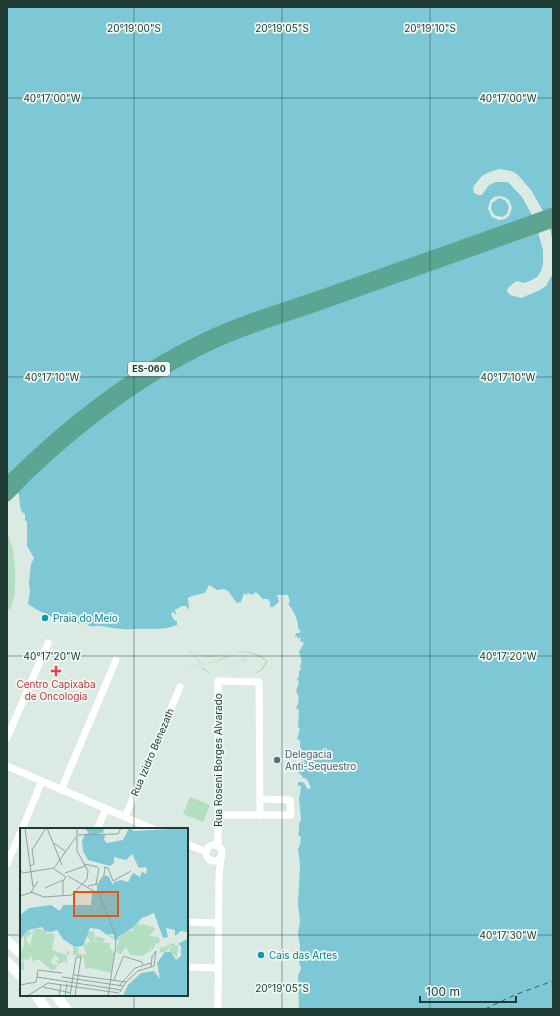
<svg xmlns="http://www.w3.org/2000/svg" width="560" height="1016" font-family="Inter,sans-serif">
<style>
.green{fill:#b3debf}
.water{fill:#7ec8d6}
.pier{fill:#dceae4;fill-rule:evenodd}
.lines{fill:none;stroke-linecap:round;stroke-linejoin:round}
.ferry{stroke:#12697c;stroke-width:1;stroke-dasharray:5 4;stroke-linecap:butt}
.street{stroke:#fff;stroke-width:7}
.secondary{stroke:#fff;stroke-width:10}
.primary{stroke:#5ca593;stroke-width:11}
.ticks{fill:none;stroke:#1d3b33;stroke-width:1;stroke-opacity:0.45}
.culture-dot{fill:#0f9aa8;stroke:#edf7f2;stroke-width:1.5}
.health-dot{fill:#e0444e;stroke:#edf7f2;stroke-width:1.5}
.service-dot{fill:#5c6f8a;stroke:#edf7f2;stroke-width:1.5}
.labels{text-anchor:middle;stroke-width:3.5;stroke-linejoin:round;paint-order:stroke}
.shield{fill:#edf7f2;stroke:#5b736c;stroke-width:1}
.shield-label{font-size:9px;font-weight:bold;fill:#1d3b33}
.culture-label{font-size:10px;fill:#0d838f;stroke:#edf7f2;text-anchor:start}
.health-label{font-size:10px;fill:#be3a42;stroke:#edf7f2}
.street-label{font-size:10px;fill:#1d3b33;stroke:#edf7f2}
.service-label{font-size:10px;fill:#4e5e75;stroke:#edf7f2;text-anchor:start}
.inset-river{fill:none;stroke:#7ec8d6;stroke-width:2}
.inset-road{fill:none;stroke:#90a49d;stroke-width:1}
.view{fill:#de580e;fill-opacity:0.15;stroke:#de580e;stroke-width:2}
.inset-edge{fill:none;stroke:#1d3b33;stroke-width:2}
.ticks-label{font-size:10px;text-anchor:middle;fill:#1d3b33;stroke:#edf7f2;stroke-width:3.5;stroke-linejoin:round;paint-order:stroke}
</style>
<rect width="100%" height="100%" fill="#dceae4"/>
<!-- green -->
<g class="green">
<path d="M7 532C9 538 12 544 13 551 15 564 19 603 7 611Z"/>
<path d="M187 649C190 652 194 653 198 654 224 661 243 640 268 661L262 670 253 675 261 669 266 661C255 654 244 650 231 653 224 654 219 656 212 657 204 657 198 654 190 652 194 659 205 664 213 662 218 661 223 657 228 656 234 654 241 657 247 660L236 661 227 671 221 674 227 671 235 661 245 659C230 651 225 661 211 663 207 663 203 661 199 660L203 667 212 675C204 670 197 665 187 666L192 665 204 669 198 660Z"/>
<path d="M190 797 210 805 203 822 183 814Z"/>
</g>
<!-- water -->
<path class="water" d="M7 7H553V1009H299L298 976 301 968 299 962 300 946 298 934 300 921 298 904 300 864 298 849 300 845 301 837 298 835 299 831V824L301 820 299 798 300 794 301 786H298V782C307 782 303 783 308 789L311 788 307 779 303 778 302 776 297 771 296 766H301L300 740 297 739 300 729 298 727 299 710 296 708C299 703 300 696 296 691L299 682 297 679 299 676V671L301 670 300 665C303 661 300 657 299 652L304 643 300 641 301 637 298 639V637L295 636 296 633H299L301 631 298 629C299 621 293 609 288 604L290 602 288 595H277L279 602 273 607H270V602L268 599H263L255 591V593L252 595 248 593 246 595 244 593 241 602 237 603 228 591 224 589 217 590 209 585 205 593 192 596 188 598 189 610 186 606H182L175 610 176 615 173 612 171 614 174 620 177 621V625C163 631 149 628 135 629 131 629 127 630 122 629 116 629 108 627 101 626 96 625 92 629 87 624L65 622 39 611 28 604 30 591 29 583 30 572 31 564 34 558 27 546V522L25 520V514L22 512 20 507 19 494 14 492 7 481Z"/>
<!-- pier -->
<g class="pier">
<path d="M499 169 511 171 517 174 531 190 543 211 553 208V226L550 228 553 243V273L546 286 538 291 521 298 510 295 507 291 508 288 515 282 518 281 523 283 530 281 537 277 541 271 543 264V250L538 232 260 329 209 350 167 373 141 390 102 418 64 448 14 495 12 493 7 483V477L40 445 104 394 144 367 173 350 202 334 254 313 306 296 532 215 522 197 510 184 507 182H496L489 185 482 195H478L474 193 473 187 481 177 487 173Z"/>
<path d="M499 196 505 197 509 200 512 208 509 216 505 219 499 220 492 217 488 209 490 201 494 197ZM499 198 505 200 509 206 507 214 502 217 494 215 491 209 492 203Z"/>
</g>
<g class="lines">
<!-- ferry -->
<path class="ferry" d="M485 1009 517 994 553 981"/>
<!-- street -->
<g class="street">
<path d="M7 738 48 643"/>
<path d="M7 766 153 829"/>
<path d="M61 790 116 660"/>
<path d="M218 815H291L290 800 260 799"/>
<path d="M125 817 180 687"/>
<path d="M22 829 42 781"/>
<path d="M97 829 106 809"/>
<path d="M187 844 206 852"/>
<circle cx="214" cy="853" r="8"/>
<path d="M218 846V681L259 682 260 816"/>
<path d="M7 864 21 831"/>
<path d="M187 922 218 923"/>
<path d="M187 967 219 968"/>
<path d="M218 1009 219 875 221 858"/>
</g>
<!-- secondary -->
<g class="secondary">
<path d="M7 941 21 953"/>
<path d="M7 962 21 976"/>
<path d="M36 995 46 1009"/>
<path d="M56 995 66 1009"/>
</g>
<!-- primary -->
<g class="primary">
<path d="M7 483C64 426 130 374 203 339 242 320 285 308 325 294 401 267 477 240 553 213"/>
<path d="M7 496C60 440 138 379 208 346 247 327 289 316 330 301 405 275 479 248 553 222"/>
</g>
</g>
<!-- ticks -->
<path class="ticks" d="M134 7V829M282 7V1009M430 7V1009M7 98H553M7 377H553M7 656H553M7 935H21M187 935H553M134 995V1009"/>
<!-- markers -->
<g class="culture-dot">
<circle cx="45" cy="618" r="4"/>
<circle cx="261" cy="955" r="4"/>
</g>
<path class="health-dot" d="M54 665h4v4h4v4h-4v4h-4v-4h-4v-4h4z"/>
<circle class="service-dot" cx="277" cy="760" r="4"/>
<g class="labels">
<!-- shield labels -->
<rect class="shield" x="128" y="362" width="42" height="14" rx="3"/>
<g class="shield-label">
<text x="149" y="372">ES-060</text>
</g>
<!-- culture labels -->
<g class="culture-label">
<text x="53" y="622">Praia do Meio</text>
<text x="269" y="959">Cais das Artes</text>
</g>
<!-- health labels -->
<g class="health-label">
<text x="56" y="688">Centro Capixaba<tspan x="56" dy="12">de Oncologia</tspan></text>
</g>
<!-- street labels -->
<g class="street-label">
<text transform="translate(152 752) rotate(-67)" y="4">Rua Izidro Benezath</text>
<text transform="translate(218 760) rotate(-90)" y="4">Rua Roseni Borges Alvarado</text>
</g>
<!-- service labels -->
<g class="service-label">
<text x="285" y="758">Delegacia<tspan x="285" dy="12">Anti-Sequestro</tspan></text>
</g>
</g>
<!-- overview -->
<g transform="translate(20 828)">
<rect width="168" height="168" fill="#dceae4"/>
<path d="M118 95 120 96 119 99 122 96 134 99 135 101 129 108 139 109 140 114 136 116 131 124V118L129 124 122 128 110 127 106 119 101 126 96 124 99 110 95 112 87 107 99 109 107 103H113L112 99ZM16 100 28 103 26 106 32 105 33 108 35 105 32 122 46 127 48 122 50 125 47 128V137L45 133 38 136 36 132 39 133V131L35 127 31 133 32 136 37 137 36 141 31 142 20 132H15L14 136 11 128 8 132 4 131V142H0V134L3 135V131L1 133 0 122 2 123 4 117V106L9 102 12 105 6 110 10 119 13 103ZM73 100 75 108 73 113 82 115 74 112 76 109H80L85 111 83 115H91L89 118 94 125 91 145 71 140 65 141 64 130 53 127V119L59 120 58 125 62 126V128L67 125 64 122V116L67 114 66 119 68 114H71L66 107 67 103 73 104ZM152 115 158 118 157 129 149 123 152 117 144 125 142 124 139 126 141 118 143 120Z" fill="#b3debf"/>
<path d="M64 0H84L83 5H76L85 7 84 12 87 15 103 12 109 0 114 3 168 0V168H103L108 157 121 145 134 143 140 151 137 135 145 124H151L156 132 161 128V118L158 116 167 111V104L161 103 155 108V102L146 100 148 109 143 110 134 85 122 90 111 101 98 109 97 113 93 106 87 107 79 101 70 100 63 118 55 119 43 111 37 102 31 104 25 103 22 99 8 102 0 112V87L9 80 31 77 40 83 43 77H71L72 65 77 63V58L85 47 89 49 93 57 94 54 101 52 108 54 113 45 120 49 122 44 126 46 127 41 125 39 119 40 112 26 106 32 94 29V35L90 38 68 32 63 23 62 13 65 6 69 5Z" fill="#7ec8d6"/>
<path class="inset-river" d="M0 94 40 89 45 85 46 78 54 84 59 100 58 118M7 94 49 93 59 100"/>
<path class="inset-road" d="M5 0 13 59M27 0 42 37M58 7 98 6 101 0M34 15 46 24M64 36 78 39M10 38 14 36 12 22 26 0M84 39 88 40 93 53 111 43M34 40 56 9M34 41 46 49M0 42 3 45 34 40M45 45 65 38M48 48 79 66 95 106 96 117 88 168M76 56 79 40M68 58 78 56 84 47 85 40M25 60 43 52M11 64 24 69 52 67 67 51 68 43 57 23V0M11 64 18 53M43 67V53L46 49M0 68 13 64M103 128 122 134 123 137M54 147 106 154 100 164M17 149 18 142 42 145M42 149 103 158M94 152 103 129M106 154 118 143 134 138 136 123 132 129 131 139M0 157 16 154 17 149 101 162M99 158 115 140 131 135M23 159 51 165M7 168 28 155 99 165M39 168 41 156M45 168 47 156M50 168 56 129M55 168 61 129H56"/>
<path class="view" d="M54 64H98V88H54Z"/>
<rect width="168" height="168" class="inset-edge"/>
</g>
<g class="ticks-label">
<text x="134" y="32">20°19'00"S</text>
<text x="282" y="32">20°19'05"S</text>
<text x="430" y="32">20°19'10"S</text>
<text x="508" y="102">40°17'00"W</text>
<text x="52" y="102">40°17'00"W</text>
<text x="508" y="381">40°17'10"W</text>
<text x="52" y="381">40°17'10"W</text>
<text x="508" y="660">40°17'20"W</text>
<text x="52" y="660">40°17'20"W</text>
<text x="508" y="939">40°17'30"W</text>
<text x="282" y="992">20°19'05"S</text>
</g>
<!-- border -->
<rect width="560" height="1016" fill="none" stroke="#1d3b33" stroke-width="16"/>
<!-- scale -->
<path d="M420 996v6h96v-6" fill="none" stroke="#1d3b33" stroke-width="2"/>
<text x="426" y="996" font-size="12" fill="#1d3b33" stroke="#edf7f2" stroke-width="3" paint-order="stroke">100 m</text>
</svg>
